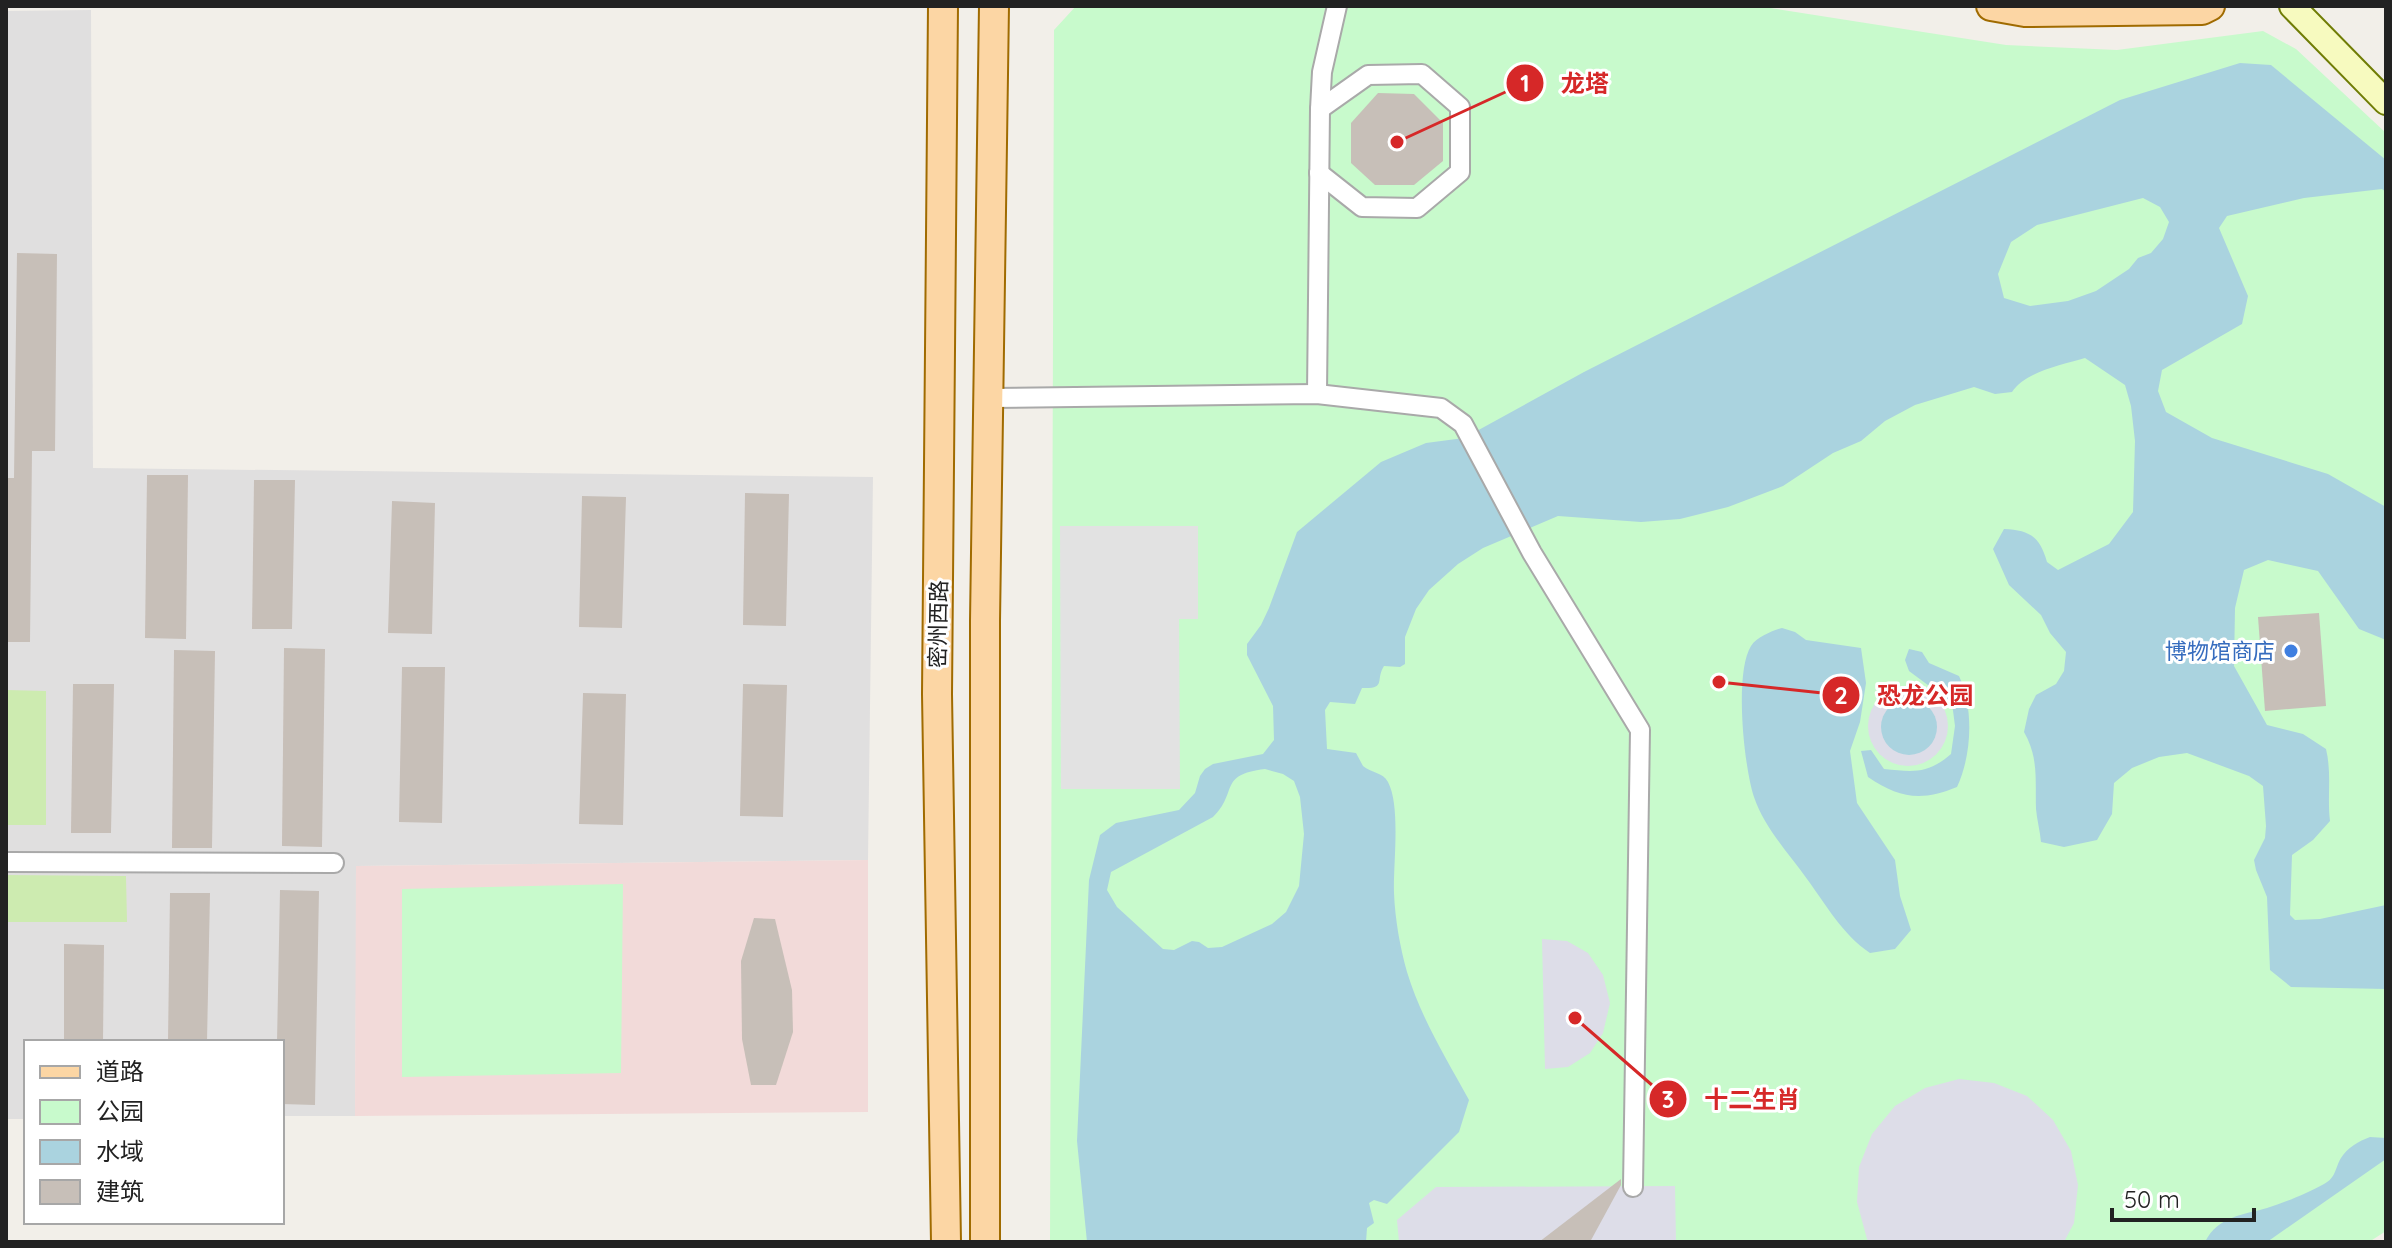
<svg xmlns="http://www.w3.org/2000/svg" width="2392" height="1248" font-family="Quicksand,'Noto Sans SC',sans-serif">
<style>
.residential{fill:#e0dfdf}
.commercial{fill:#f2dad9}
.grass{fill:#cdebb0}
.park{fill:#c8facc}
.parking{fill:#e2e2e2}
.plaza{fill:#dddde8}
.water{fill:#aad3df;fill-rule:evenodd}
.building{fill:#c7bfb8}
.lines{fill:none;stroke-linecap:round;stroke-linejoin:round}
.street-casing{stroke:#a9a9a9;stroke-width:22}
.secondary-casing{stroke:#707d05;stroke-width:28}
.primary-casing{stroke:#a06b00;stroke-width:32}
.street{stroke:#fff;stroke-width:18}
.secondary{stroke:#f7fabf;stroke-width:24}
.primary{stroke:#fcd6a4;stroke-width:28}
.shop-dot{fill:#3f7fe0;stroke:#fff;stroke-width:3}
.labels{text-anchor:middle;stroke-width:6;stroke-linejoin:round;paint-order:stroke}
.street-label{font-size:22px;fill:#222;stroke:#fff}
.shop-label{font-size:22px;fill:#366cbe;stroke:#fff;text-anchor:end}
.leader{fill:none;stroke:#d62828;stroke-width:3}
.callout-dot{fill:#d62828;stroke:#fff;stroke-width:3}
.mark-label{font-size:24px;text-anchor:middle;font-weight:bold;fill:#fff}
.callout-label{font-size:24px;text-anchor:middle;font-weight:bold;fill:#d62828;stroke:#fff;stroke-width:6;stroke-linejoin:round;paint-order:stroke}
</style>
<rect width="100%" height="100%" fill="#f2efe9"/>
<!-- residential -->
<path class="residential" d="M91 10 93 468 873 477 868 860 357 866 355 1116H282V1042H26V1119H6V11Z"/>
<!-- commercial -->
<path class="commercial" d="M868 860V1112L355 1116 356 866Z"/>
<!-- grass -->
<g class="grass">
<path d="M6 690 46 691V825H6Z"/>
<path d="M6 875 126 876 127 922H6Z"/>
</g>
<!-- park -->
<g class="park">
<path d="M1076 6H1758L2006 45 2117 50 2263 31 2296 49 2386 133V1231L2369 1242H1050L1054 30Z"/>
<path d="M623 884 621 1073 402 1077V889Z"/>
</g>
<!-- parking -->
<path class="parking" d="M1060 526H1198V619H1179L1180 789H1061Z"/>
<!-- plaza -->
<g class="plaza">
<circle cx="1908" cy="726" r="40"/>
<path d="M1542 939 1567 941 1588 953 1603 975 1610 1003 1603 1033 1590 1053 1568 1067 1545 1069Z"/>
<path d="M1959 1079 1994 1083 2027 1096 2053 1120 2071 1151 2078 1185 2074 1223 2064 1242H1869L1867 1239 1857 1202 1859 1167 1872 1134 1895 1106 1925 1088Z"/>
<path d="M1675 1186 1676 1242H1399L1397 1220 1436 1187Z"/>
</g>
<!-- water -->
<g class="water">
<path d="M2240 63 2271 65 2386 160V192L2382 189 2304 198 2227 216 2219 228 2248 296 2242 324 2162 370 2158 391 2166 412 2212 438 2328 474 2386 507V640L2359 629 2318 571 2268 560 2244 570 2235 608 2234 666 2267 725 2303 734 2326 749C2332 774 2327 796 2330 821L2313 840 2292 855 2290 915 2295 920 2320 919 2386 905V989L2291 987 2270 970 2267 897 2256 870 2254 860 2265 838 2266 826 2263 786 2249 776 2187 753 2159 757 2132 768 2114 783 2112 814 2097 840 2064 847 2041 842C2040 831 2037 820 2036 809 2035 781 2039 758 2024 732L2029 709 2036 695 2056 684 2064 671 2066 652 2050 633 2041 615 2009 585 1993 549 2004 529C2030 530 2040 537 2047 562L2058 570 2109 544 2133 512 2135 441 2131 406 2125 385 2085 358C2062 365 2026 371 2012 392L1995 394 1974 387 1915 405 1885 421 1861 441 1833 453 1783 486 1728 507 1680 519 1641 522 1558 516 1483 548 1458 564 1429 590 1416 609 1405 637V664L1400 667 1384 666C1375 680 1387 689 1362 688L1355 704 1330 702 1325 710 1327 749 1356 753 1363 766C1371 773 1383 772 1388 782 1401 807 1393 864 1394 893 1395 919 1400 947 1407 972 1421 1018 1446 1058 1469 1100L1459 1132 1387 1204 1374 1200 1369 1203 1374 1223 1367 1228 1366 1242H1087L1077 1141 1089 880 1100 835 1116 823 1179 810 1195 793 1200 776 1205 769 1213 764 1263 754 1274 740 1273 706 1247 655V644L1261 625 1269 608 1297 532 1381 462 1426 443 1464 438 1584 372 2120 100ZM2143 198 2160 207 2169 222 2163 239 2151 253 2138 258 2129 269 2096 291 2068 301 2030 306 2004 298 1998 274 2011 242 2037 225ZM1265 769 1283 774 1294 781 1300 797 1304 834 1299 886 1286 912 1272 924 1222 947 1208 948 1199 942 1192 941 1174 950 1163 949 1117 907 1107 890 1111 872 1213 817C1239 792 1217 775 1265 769Z"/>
<path d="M1782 628 1795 632 1806 640 1861 648 1866 683 1860 722 1850 751 1857 803 1895 860 1900 896 1911 930 1895 949 1870 953C1842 934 1827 906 1807 879 1789 854 1764 827 1754 797 1744 767 1734 673 1751 646 1757 637 1772 631 1782 628Z"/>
<path d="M1909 649 1922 652 1929 663 1959 676C1974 708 1972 755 1957 787 1921 802 1899 798 1868 777L1861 751 1871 750 1884 769C1914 772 1928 774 1951 754L1955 726 1952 703 1909 671 1905 660Z"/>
<circle cx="1909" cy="727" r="28"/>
<path d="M2370 1137 2386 1138V1159L2267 1242H2205C2218 1216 2243 1215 2267 1208 2286 1202 2308 1193 2324 1184 2336 1178 2335 1168 2341 1158 2347 1148 2359 1141 2370 1137Z"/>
</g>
<!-- building -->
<g class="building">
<path d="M1378 93 1414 94 1443 123V161L1414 185H1375L1351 163V123Z"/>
<path d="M17 253 57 254 55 451H32L30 642H6V478H14Z"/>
<path d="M147 475H188L186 639 145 638Z"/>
<path d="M254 480H295L292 629H252Z"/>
<path d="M745 493 789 494 786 626 743 625Z"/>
<path d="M582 496 626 497 622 628 579 627Z"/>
<path d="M392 501 435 503 432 634 388 633Z"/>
<path d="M2319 613 2326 706 2265 711 2258 617Z"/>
<path d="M284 648 325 649 322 847 282 846Z"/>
<path d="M174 650 215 651 212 848H172Z"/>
<path d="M402 667H445L442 823 399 822Z"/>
<path d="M73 684H114L111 833H71Z"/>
<path d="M743 684 787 685 783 817 740 816Z"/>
<path d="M583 693 626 694 623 825 579 824Z"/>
<path d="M280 890 319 891 315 1105 282 1104V1042H277Z"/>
<path d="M170 893H210L207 1042H168Z"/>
<path d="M754 918 775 919 792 990 793 1032 776 1085H751L742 1039 741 961Z"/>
<path d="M64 944 104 945 103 1042H64Z"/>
<path d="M1621 1179V1185L1590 1242H1539Z"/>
</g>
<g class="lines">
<!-- street casing -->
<g class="street-casing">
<g id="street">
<path d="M1319 173 1362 207 1417 208 1460 172V107L1422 74 1368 75 1320 109"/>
<path d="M1317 394 1320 109 1322 72 1337 6"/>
<path d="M989 398 1317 394 1441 408 1463 424 1532 553 1640 730 1633 1187"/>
<path d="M6 862 334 863"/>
</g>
</g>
<!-- secondary casing -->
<g class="secondary-casing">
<path id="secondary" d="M2292 6 2386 102"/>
</g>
<!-- primary casing -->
<g class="primary-casing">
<g id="primary">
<path d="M943 6 937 694 946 1242"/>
<path d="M1991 6 2025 12 2202 10 2210 6"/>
<path d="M985 1242V621L994 6"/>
</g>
</g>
<!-- street -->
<use href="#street" class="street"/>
<!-- secondary -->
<use href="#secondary" class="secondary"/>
<!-- primary -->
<use href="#primary" class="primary"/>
</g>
<!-- markers -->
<circle class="shop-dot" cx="2291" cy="651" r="8"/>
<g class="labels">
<!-- street labels -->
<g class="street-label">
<text transform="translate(938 624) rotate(-89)" y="8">密州西路</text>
</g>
<!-- shop labels -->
<g class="shop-label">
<text x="2275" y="659">博物馆商店</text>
</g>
</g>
<!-- callouts -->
<path class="leader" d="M1397 142L1525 83M1719 682L1841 695M1575 1018L1668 1099"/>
<g class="callout-dot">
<circle cx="1397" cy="142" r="8"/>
<circle cx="1719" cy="682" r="8"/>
<circle cx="1575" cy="1018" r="8"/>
<circle cx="1525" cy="83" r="20"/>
<circle cx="1841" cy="695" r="20"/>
<circle cx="1668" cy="1099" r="20"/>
</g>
<g class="mark-label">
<text x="1525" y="92">1</text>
<text x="1841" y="704">2</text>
<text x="1668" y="1108">3</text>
</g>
<g class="callout-label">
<text x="1585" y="92">龙塔</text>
<text x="1925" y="704">恐龙公园</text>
<text x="1752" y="1108">十二生肖</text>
</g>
<!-- border -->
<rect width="2392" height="1248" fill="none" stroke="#222222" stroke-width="16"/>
<!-- legend -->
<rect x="24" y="1040" width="260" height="184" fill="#ffffff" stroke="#a7a7a7" stroke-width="2"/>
<rect x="40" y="1066" width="40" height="12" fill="#fcd6a4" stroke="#a7a7a7" stroke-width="2"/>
<text x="96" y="1080" font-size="24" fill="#222222">道路</text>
<rect x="40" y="1100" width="40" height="24" fill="#c8facc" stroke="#a7a7a7" stroke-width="2"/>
<text x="96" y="1120" font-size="24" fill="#222222">公园</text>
<rect x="40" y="1140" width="40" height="24" fill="#aad3df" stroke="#a7a7a7" stroke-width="2"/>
<text x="96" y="1160" font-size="24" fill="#222222">水域</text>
<rect x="40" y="1180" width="40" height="24" fill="#c7bfb8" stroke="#a7a7a7" stroke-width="2"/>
<text x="96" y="1200" font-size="24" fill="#222222">建筑</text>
<!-- scale -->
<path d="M2112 1208v12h142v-12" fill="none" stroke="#222222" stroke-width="4"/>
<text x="2124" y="1208" font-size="24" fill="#222222" stroke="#ffffff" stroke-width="6" paint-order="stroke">50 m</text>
</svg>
